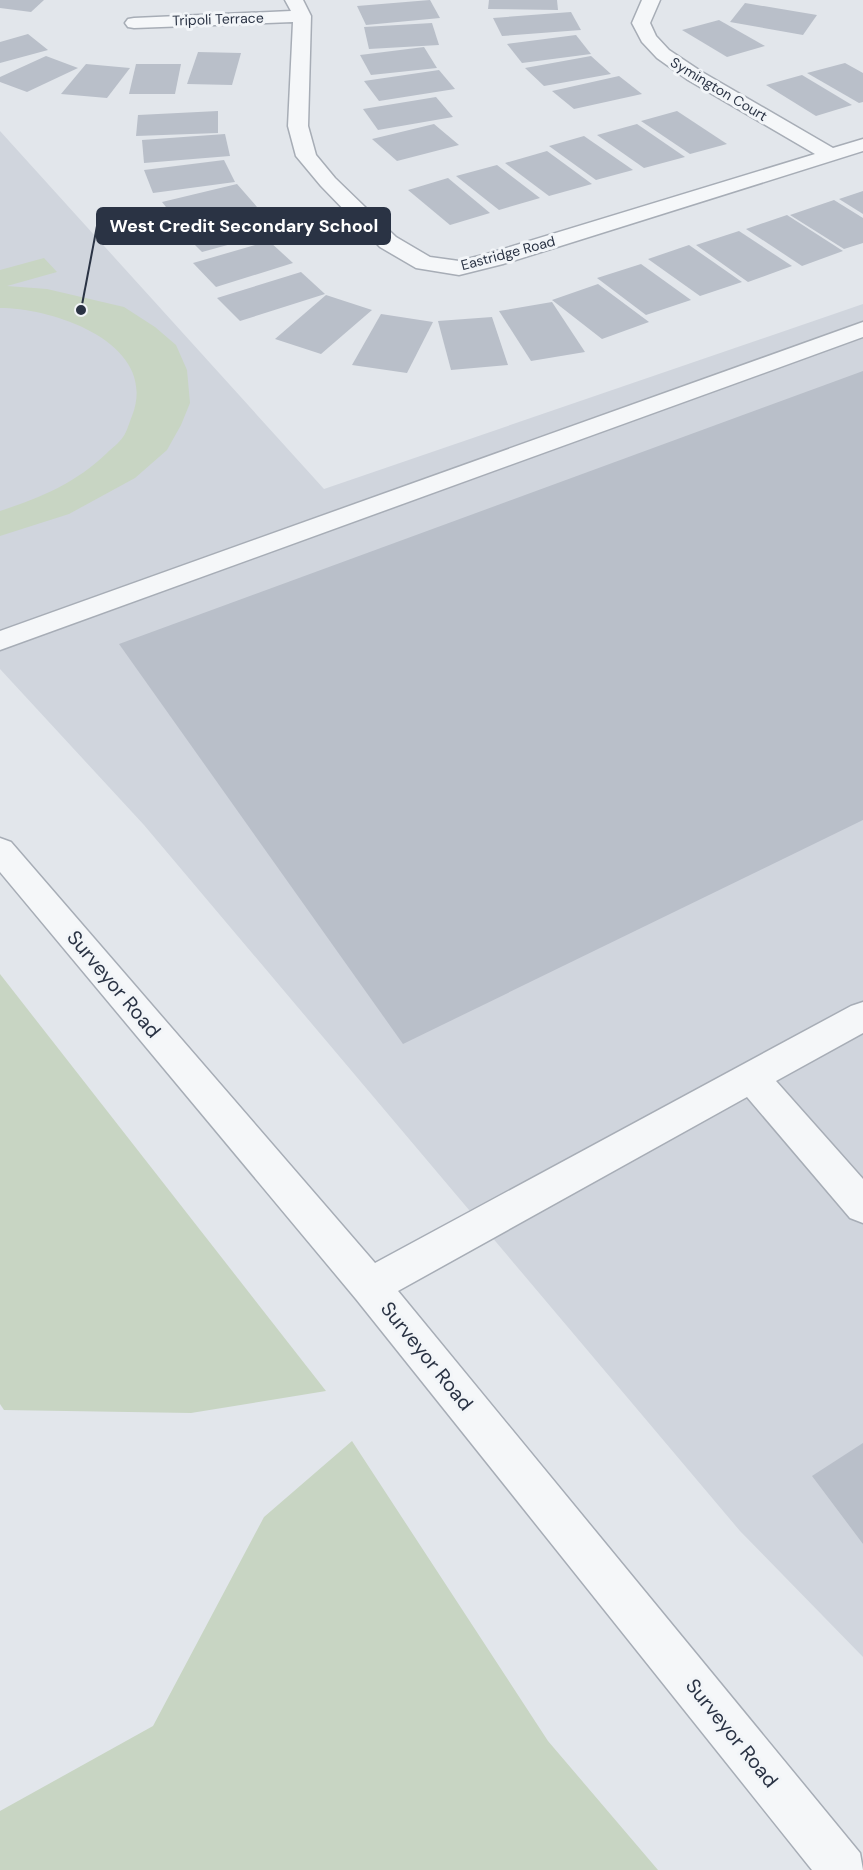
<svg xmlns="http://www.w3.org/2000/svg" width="863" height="1870" font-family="'DM Sans',sans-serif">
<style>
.built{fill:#d0d5dd}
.green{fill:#c8d5c3}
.building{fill:#b9bfc9}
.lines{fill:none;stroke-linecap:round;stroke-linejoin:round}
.minor-casing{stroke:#a7adb6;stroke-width:3}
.minor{fill:#f5f7f9;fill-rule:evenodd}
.labels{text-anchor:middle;stroke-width:6;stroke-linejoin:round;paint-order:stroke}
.far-street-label{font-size:14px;fill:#2a3344;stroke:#f2f5f8}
.near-street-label{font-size:20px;fill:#2a3344;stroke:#f2f5f8}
.leader{fill:none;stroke:#2a3344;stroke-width:2}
.callout-dot{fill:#2a3344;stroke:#f2f5f8;stroke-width:2}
.callout{fill:#2a3344;stroke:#2a3344;stroke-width:2}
.callout-label{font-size:18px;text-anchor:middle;font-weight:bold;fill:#fff}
</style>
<rect width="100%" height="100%" fill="#e2e6eb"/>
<!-- built -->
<path class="built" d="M0 131 324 489 863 304V1657L740 1531 144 825 0 669Z"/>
<!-- green -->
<g class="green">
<path d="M44 258 57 272 7 286 47 289 124 307 155 327 176 345 187 370 190 403 181 425 167 450 135 478 69 514 0 536V511C40 498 76 483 107 453 112 448 119 443 123 437 127 432 129 423 132 416 160 344 55 308 0 308V270Z"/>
<path d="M0 974 326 1391 191 1413 4 1410 0 1404Z"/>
<path d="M352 1441 548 1741 658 1870H0V1811L153 1726 264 1517Z"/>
</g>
<!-- building -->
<g class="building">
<path d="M0 0H44L31 12 0 8Z"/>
<path d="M430 0 440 18 366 25 357 6Z"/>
<path d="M489 0H557L558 10 488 9Z"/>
<path d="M745 3 817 15 803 35 730 22Z"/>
<path d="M571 12 581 30 502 36 493 18Z"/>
<path d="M719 20 765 46 727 57 682 30Z"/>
<path d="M432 23 439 45 369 49 364 27Z"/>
<path d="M28 34 48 50 0 63V42Z"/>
<path d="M576 35 591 54 522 63 507 44Z"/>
<path d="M424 47 437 68 371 75 360 55Z"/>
<path d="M198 52 241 53 232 85 187 84Z"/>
<path d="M46 56 78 68 27 92 0 82V77Z"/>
<path d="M591 56 611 74 544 86 525 68Z"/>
<path d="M845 63 863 73V102L859 103 807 73Z"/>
<path d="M86 64 130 68 107 98 61 94Z"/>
<path d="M136 64H181L175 94H129Z"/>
<path d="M439 70 455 89 379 101 364 81Z"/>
<path d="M802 75 852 105 816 116 766 85Z"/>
<path d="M619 76 642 94 574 109 552 91Z"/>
<path d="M436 97 453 117 378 130 363 109Z"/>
<path d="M218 111V133L136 136 138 115Z"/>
<path d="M677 111 727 144 690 154 641 121Z"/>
<path d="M434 124 459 145 397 161 372 139Z"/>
<path d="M637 124 685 157 644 168 597 135Z"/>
<path d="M225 134 230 156 144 163 142 140Z"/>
<path d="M584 136 633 170 596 180 549 146Z"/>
<path d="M547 151 592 184 549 196 505 163Z"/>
<path d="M224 160 235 182 153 193 144 170Z"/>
<path d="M497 165 540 198 499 210 456 176Z"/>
<path d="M448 178 490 213 450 225 408 190Z"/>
<path d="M237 184 257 207 180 225 162 202Z"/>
<path d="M863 191V214L839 199Z"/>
<path d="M834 200 863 218V243L844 249 790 215Z"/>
<path d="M256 209 279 231 202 252 180 230Z"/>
<path d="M787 215 843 251 802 266 746 229Z"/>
<path d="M739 231 792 266 748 282 696 245Z"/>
<path d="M269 241 293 263 216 287 193 263Z"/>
<path d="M689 245 742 282 700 296 648 259Z"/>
<path d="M641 264 691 300 646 315 597 278Z"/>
<path d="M301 272 325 294 240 321 217 298Z"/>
<path d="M598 284 649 322 602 339 552 300Z"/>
<path d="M326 295 372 310 321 354 275 339Z"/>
<path d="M552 302 585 352 531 361 499 311Z"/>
<path d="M381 314 433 322 407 373 352 365Z"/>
<path d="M492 317 508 365 451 370 438 321Z"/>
<path d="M863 371V820L403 1044 119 644Z"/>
<path d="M863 1443V1544L812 1476Z"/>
</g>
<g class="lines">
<!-- minor casing -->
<g class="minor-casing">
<g id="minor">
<path d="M285 0H303L311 16 308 126 316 155 335 178 396 237 430 257 459 261 487 254 815 154 688 80 657 58 642 42 632 23 642 0H660L650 23 656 36 669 50 702 72 833 148 863 139V151L503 264 459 275 416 268 380 247 321 186 296 156 288 126 293 22 134 28 128 27 125 23 128 19 134 18 291 11Z"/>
<path d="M863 322V337L0 650V631Z"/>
<path d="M0 838 11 842 375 1263 851 1006 863 1002V1033L776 1081 863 1179V1223L850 1218 747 1097 398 1291 860 1853 863 1870H812L356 1299 0 872Z"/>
</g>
</g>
<!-- minor -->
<use href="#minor" class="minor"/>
</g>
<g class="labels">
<!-- far-street labels -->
<g class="far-street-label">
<text transform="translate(218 19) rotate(-2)" y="5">Tripoli Terrace</text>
<text transform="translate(719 89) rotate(31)" y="5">Symington Court</text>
<text transform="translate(508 253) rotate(-15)" y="5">Eastridge Road</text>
</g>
<!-- near-street labels -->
<g class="near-street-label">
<text transform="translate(114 984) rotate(50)" y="7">Surveyor Road</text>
<text transform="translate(427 1356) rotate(51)" y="7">Surveyor Road</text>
<text transform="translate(732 1733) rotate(51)" y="7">Surveyor Road</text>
</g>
</g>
<!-- callouts -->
<path class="leader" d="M81 310L97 226"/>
<circle class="callout-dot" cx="81" cy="310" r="6"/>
<rect class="callout" x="97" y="208" width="293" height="36" rx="6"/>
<g class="callout-label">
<text x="244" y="232">West Credit Secondary School</text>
</g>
</svg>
